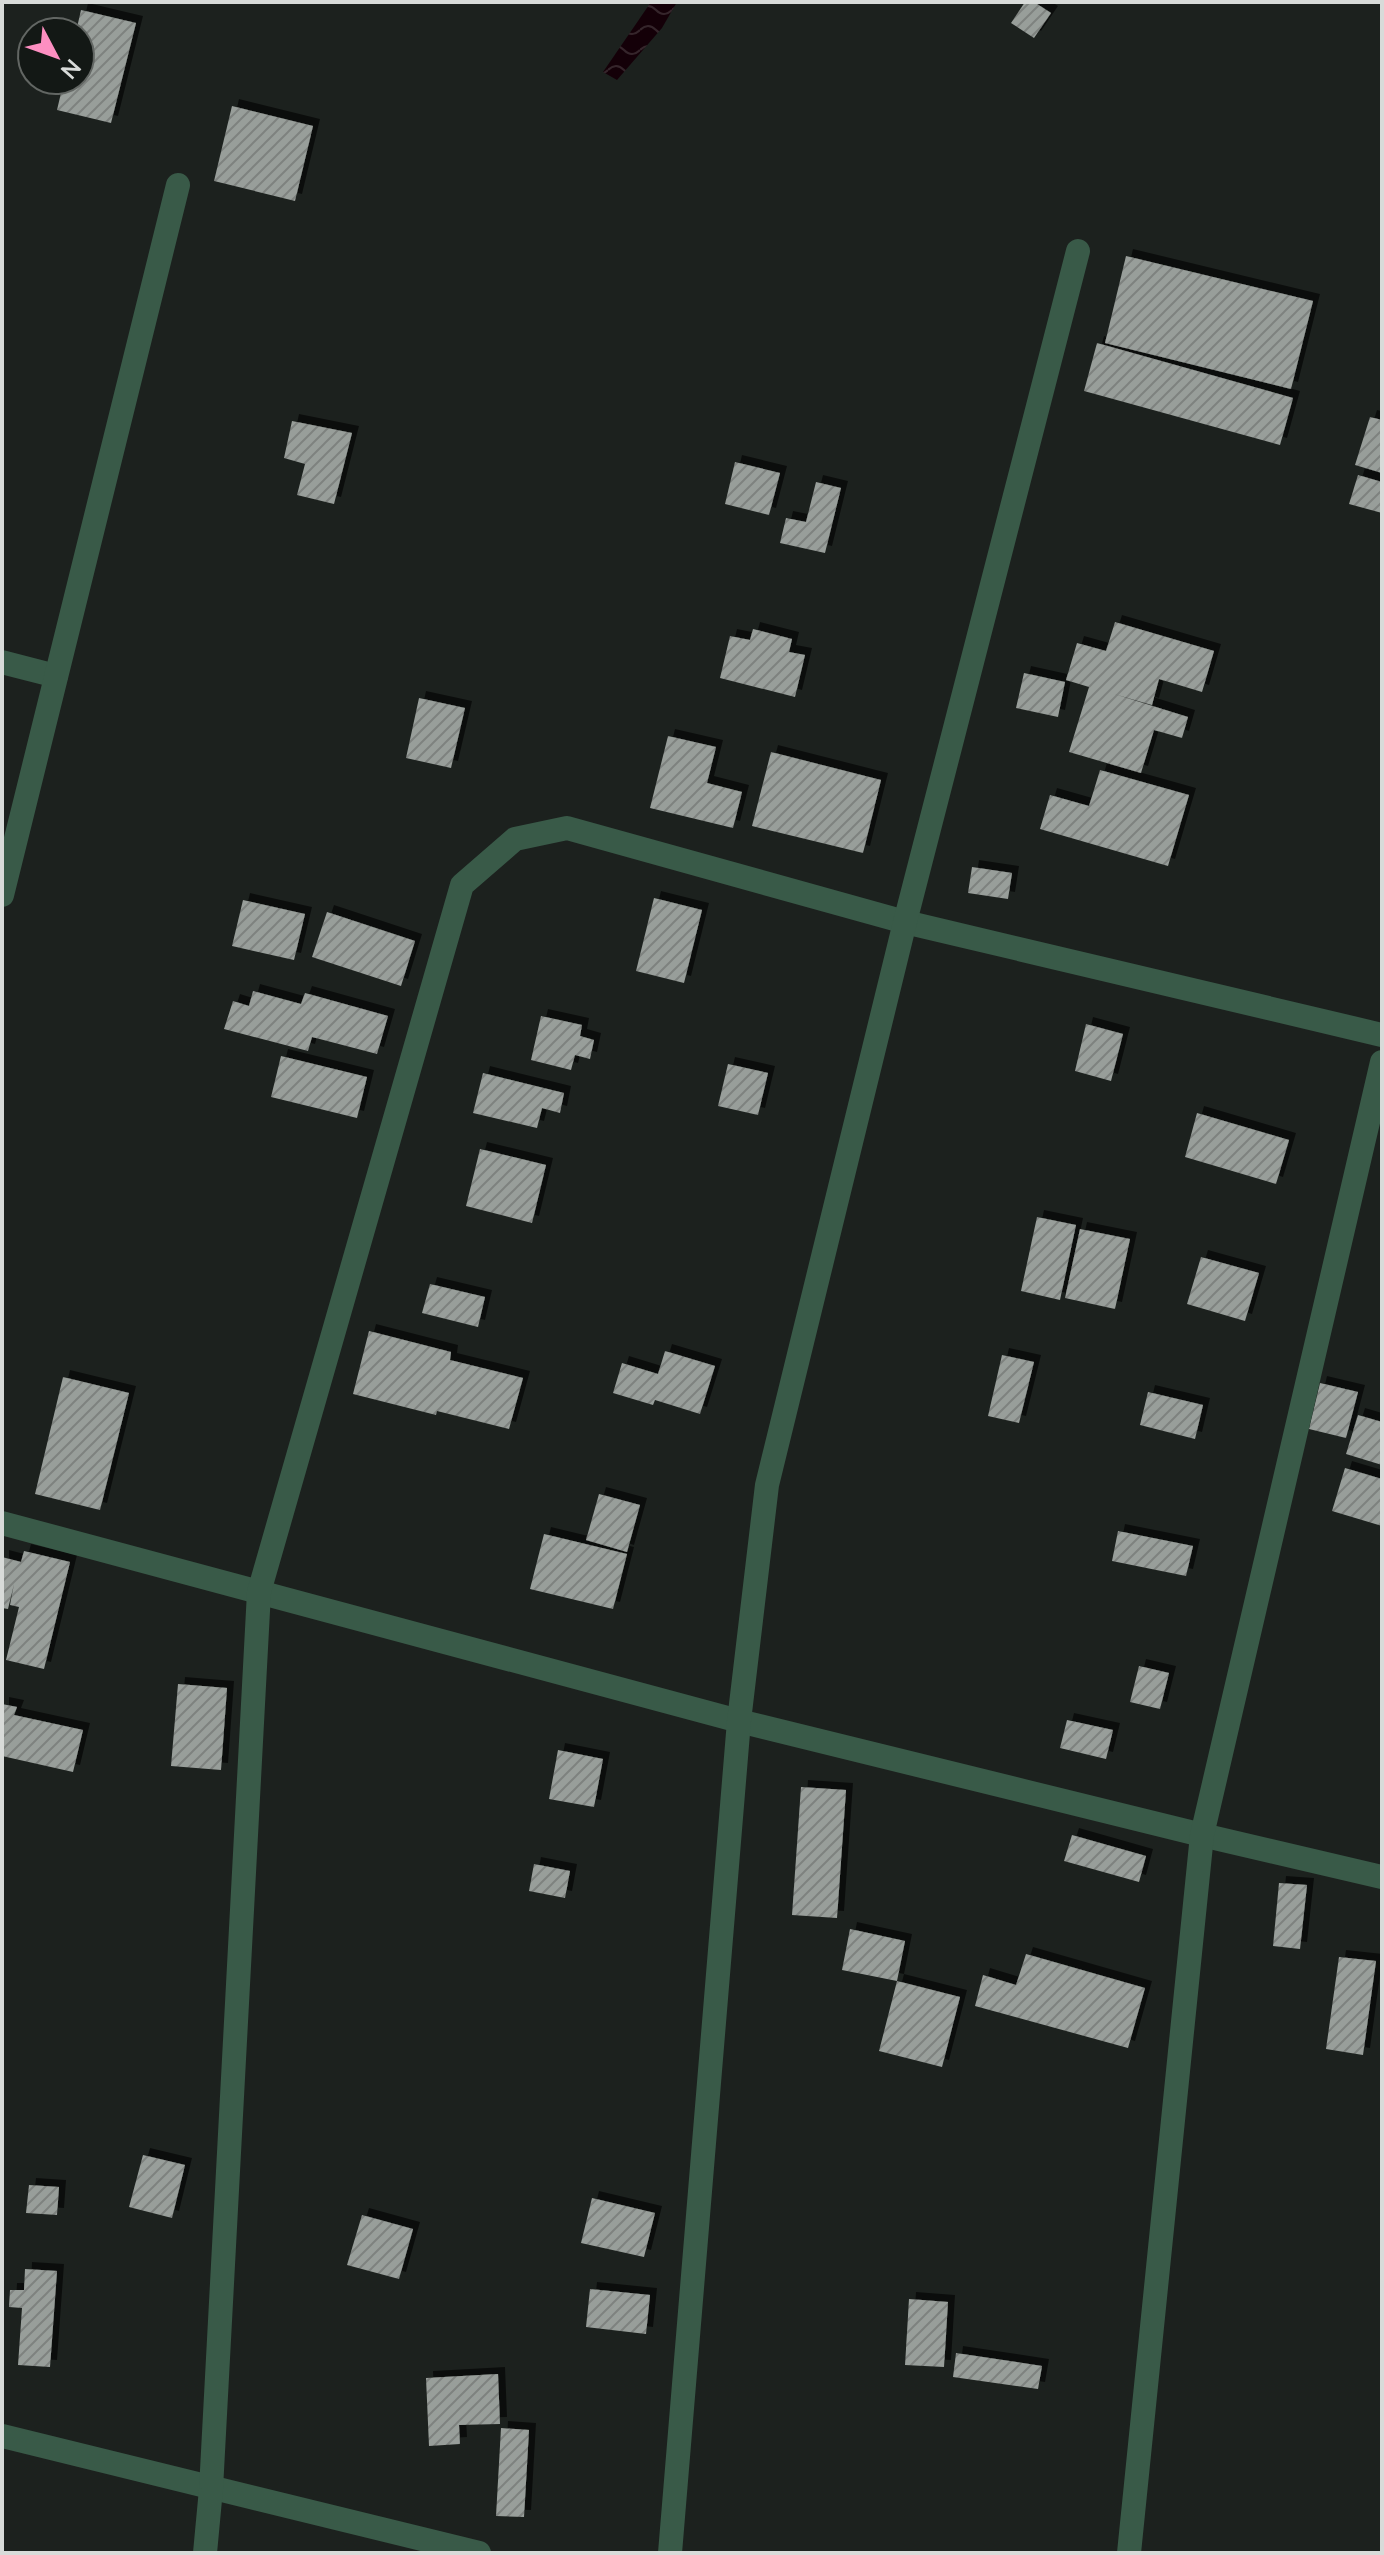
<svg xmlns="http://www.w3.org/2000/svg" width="1384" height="2555" font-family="Lato,sans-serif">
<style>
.water{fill:url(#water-waves)}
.building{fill:url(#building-hatch);filter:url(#shadow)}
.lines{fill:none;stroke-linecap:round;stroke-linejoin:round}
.minor{stroke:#395a48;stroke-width:24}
</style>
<defs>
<pattern id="water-waves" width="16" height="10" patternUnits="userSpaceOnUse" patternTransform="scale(2)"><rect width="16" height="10" fill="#140008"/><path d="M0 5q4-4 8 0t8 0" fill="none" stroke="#35252b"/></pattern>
<pattern id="building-hatch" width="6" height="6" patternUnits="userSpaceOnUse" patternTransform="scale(2)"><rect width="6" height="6" fill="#989e9a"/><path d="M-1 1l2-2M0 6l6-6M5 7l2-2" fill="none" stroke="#7e827f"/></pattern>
<filter id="shadow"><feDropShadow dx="7" dy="-7" stdDeviation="0" flood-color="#0009"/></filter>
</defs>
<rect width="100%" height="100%" fill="#1c211e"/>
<!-- water -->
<path class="water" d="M651 2H677L662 28 617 80 603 72Z"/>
<!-- building -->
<g class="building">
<path d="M1025 2H1034L1051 13 1034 38 1011 23Z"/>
<path d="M81 10 136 23 111 123 57 110 64 80H80V32H76Z"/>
<path d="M232 106 313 126 295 201 214 181Z"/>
<path d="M1126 256 1313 301 1291 389 1105 343Z"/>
<path d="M1097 343 1293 398 1280 445 1084 391Z"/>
<path d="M1370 417 1382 420V473L1355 465Z"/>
<path d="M292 421 352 433 334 504 297 495 305 464 284 458Z"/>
<path d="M735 462 780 473 769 515 725 504Z"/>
<path d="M1358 475 1382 482V513L1349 504Z"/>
<path d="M816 482 841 488 825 553 780 543 786 518 806 522Z"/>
<path d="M1115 622 1214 651 1202 692 1159 679 1152 705 1114 694 1188 717 1182 738 1154 730 1141 773 1069 752 1089 687 1066 680 1077 643 1106 651Z"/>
<path d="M753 629 792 639 789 652 805 655 795 697 720 678 730 636 750 640Z"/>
<path d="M1024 673 1065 682 1058 717 1016 708Z"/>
<path d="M419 698 465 708 451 768 406 758Z"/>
<path d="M668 736 716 747 707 783 742 792 733 828 650 808Z"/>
<path d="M771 752 881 780 863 853 752 826Z"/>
<path d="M1100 770 1189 795 1168 866 1040 829 1050 795 1089 806Z"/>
<path d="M972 867 1012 873 1008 899 968 893Z"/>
<path d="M654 898 702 910 684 983 636 971Z"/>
<path d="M243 900 305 914 294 960 232 946Z"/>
<path d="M327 912 415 941 401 986 312 957Z"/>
<path d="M253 991 301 1004 305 993 388 1016 377 1054 312 1037 308 1051 224 1029 233 1001 249 1006Z"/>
<path d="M541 1016 582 1025 580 1036 594 1040 590 1059 575 1055 571 1070 531 1060Z"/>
<path d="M1086 1024 1123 1034 1111 1081 1075 1071Z"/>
<path d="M281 1056 367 1077 357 1118 271 1097Z"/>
<path d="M728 1064 768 1073 758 1115 718 1106Z"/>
<path d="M483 1073 564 1093 560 1113 542 1108 537 1128 473 1113Z"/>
<path d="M1197 1113 1289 1140 1276 1184 1185 1157Z"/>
<path d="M480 1149 546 1165 532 1223 466 1206Z"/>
<path d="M1037 1217 1076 1225 1060 1300 1021 1291Z"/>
<path d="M1080 1229 1130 1239 1115 1309 1065 1298Z"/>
<path d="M1201 1257 1259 1273 1245 1321 1187 1304Z"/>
<path d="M430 1284 485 1297 478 1327 422 1313Z"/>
<path d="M369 1331 451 1352 450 1360 523 1378 509 1429 437 1411 436 1415 353 1394Z"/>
<path d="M665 1351 715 1366 700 1414 655 1400 653 1405 613 1393 622 1363 658 1374Z"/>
<path d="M1002 1355 1034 1362 1019 1423 988 1416Z"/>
<path d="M63 1377 129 1393 100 1510 35 1494Z"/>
<path d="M1320 1383 1358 1392 1346 1438 1309 1429Z"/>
<path d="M1148 1392 1203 1405 1195 1439 1140 1425Z"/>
<path d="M1358 1415 1382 1422V1465L1346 1454Z"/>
<path d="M1345 1468 1382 1479V1526L1332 1511Z"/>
<path d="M599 1494 640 1505 627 1552 586 1540Z"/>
<path d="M1118 1531 1193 1546 1186 1576 1112 1561Z"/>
<path d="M544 1534 627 1554 613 1609 530 1589Z"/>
<path d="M24 1551 70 1562 44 1669 6 1660 19 1607 10 1605 14 1584 8 1609 2 1608V1557L21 1562Z"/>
<path d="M1139 1666 1169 1673 1160 1709 1130 1702Z"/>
<path d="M178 1684 227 1688 221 1770 171 1766Z"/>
<path d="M2 1704 17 1707 14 1715 83 1730 73 1772 2 1756Z"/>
<path d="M1067 1720 1113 1730 1106 1759 1060 1748Z"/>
<path d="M558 1750 603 1759 594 1807 549 1799Z"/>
<path d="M801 1787 846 1790 837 1918 792 1915Z"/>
<path d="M1072 1835 1146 1856 1139 1882 1064 1861Z"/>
<path d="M534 1864 570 1871 565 1898 529 1891Z"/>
<path d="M1279 1883 1307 1885 1300 1949 1273 1946Z"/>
<path d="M850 1929 905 1941 897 1981 960 1997 942 2067 879 2051 897 1981 842 1970Z"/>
<path d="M1026 1954 1145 1988 1128 2048 975 2006 983 1975 1016 1985Z"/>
<path d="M1339 1957 1376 1961 1363 2055 1326 2049Z"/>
<path d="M143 2155 185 2165 172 2218 129 2207Z"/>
<path d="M29 2185 59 2187 57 2215 26 2213Z"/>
<path d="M592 2198 655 2213 644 2257 581 2243Z"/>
<path d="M362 2215 413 2229 399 2279 347 2265Z"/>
<path d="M25 2269 57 2271 50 2367 18 2365 22 2308 9 2307 10 2290H24Z"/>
<path d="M590 2289 650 2295 646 2334 586 2327Z"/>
<path d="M909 2299 948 2302 944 2367 905 2365Z"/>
<path d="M956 2353 1042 2366 1038 2389 953 2377Z"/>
<path d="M498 2374 500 2424 459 2425 460 2444 429 2446 426 2378Z"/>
<path d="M501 2428 529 2430 524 2517 496 2516Z"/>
</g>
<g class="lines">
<!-- minor -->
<g class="minor">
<path d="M2 662 56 676"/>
<path d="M2 895 178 185"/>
<path d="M2 1523 739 1721 1202 1835 1382 1877"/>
<path d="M2 2436 479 2553"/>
<path d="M205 2553 211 2489 259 1592 462 885 515 839 567 828 905 922 1382 1035"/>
<path d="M670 2553 739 1721 767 1485 905 922 1078 251"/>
<path d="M1129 2553 1202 1835 1382 1062"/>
</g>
</g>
<!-- border -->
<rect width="1384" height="2555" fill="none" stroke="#d8dbd9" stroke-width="8"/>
<!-- north arrow -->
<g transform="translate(56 56) rotate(131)"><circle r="38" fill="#131815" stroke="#626663" stroke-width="2"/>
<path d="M0-6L14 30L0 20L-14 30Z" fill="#fd8fc1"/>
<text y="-12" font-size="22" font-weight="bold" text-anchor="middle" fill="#d8dbd9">N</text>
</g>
</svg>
